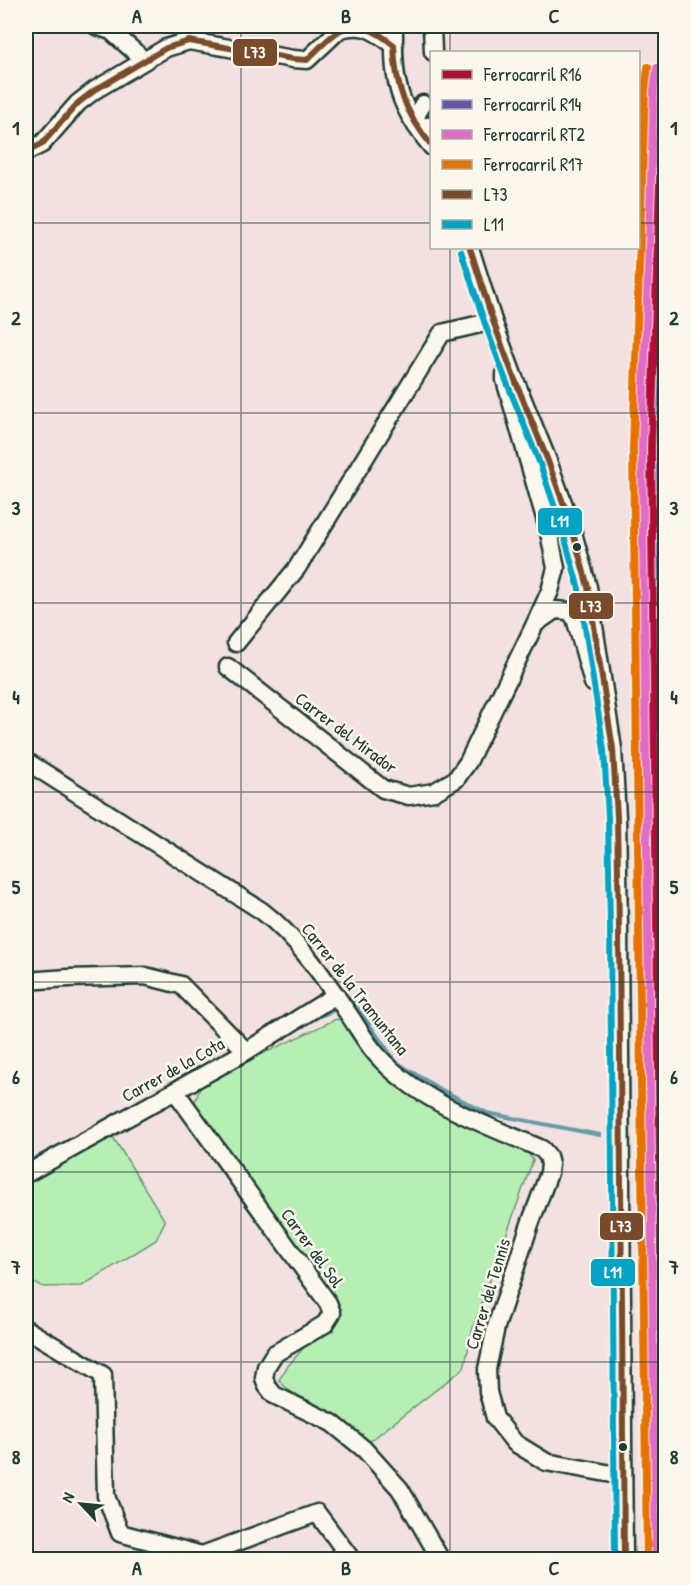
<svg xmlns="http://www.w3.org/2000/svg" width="691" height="1585" font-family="'Patrick Hand',sans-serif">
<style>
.built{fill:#edd0d8}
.green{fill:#b6efb3;stroke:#6a9674;stroke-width:1.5}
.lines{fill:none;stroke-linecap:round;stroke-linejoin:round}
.stream{stroke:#659ca8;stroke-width:4}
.minor-casing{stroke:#1f3d34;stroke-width:21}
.minor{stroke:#fbf7ec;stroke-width:16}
.bus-1-casing{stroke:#fbf7ec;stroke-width:10}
.bus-2-casing{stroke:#fbf7ec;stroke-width:10}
.bus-1{stroke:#7a4b2a;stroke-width:6}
.bus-2{stroke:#02a4c6;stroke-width:6}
.rail-1-casing{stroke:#fbf7ec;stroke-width:12}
.rail-2-casing{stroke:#fbf7ec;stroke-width:12}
.rail-3-casing{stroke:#fbf7ec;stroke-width:12}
.rail-4-casing{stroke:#fbf7ec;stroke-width:12}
.rail-1{stroke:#af0d38;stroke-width:8}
.rail-2{stroke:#6556ac;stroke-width:8}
.rail-3{stroke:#e16ac7;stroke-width:8}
.rail-4{stroke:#e77204;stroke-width:8}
.grid{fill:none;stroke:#1f3d34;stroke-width:1.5;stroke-opacity:0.55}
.bus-dot{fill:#1f3d34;stroke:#fbf7ec;stroke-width:2}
.labels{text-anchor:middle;stroke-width:5;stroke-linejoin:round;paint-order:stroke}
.street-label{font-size:18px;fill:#1f3d34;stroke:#fbf7ec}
.line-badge{stroke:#fbf7ec;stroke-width:2}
.badge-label{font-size:16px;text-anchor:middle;font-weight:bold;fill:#fff}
.neatline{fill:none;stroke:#1f3d34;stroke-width:2}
.grid-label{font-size:20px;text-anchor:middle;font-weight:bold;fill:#1f3d34}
</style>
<rect width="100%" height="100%" fill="#f3e0e0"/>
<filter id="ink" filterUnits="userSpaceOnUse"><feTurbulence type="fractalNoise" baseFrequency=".0167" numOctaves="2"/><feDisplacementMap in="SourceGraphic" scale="12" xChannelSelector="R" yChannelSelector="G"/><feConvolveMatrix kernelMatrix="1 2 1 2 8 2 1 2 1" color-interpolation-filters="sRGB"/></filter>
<g filter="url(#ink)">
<!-- built -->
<path class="built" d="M663 26H666V1559L660 1560 648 1258 646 266 656 85Z"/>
<!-- green -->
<g class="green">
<path d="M336 1019 342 1021 395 1086 523 1146 533 1160 473 1328 464 1368 369 1442C351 1428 334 1414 314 1403 298 1395 292 1396 279 1380L287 1367 339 1307 196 1109 195 1101 202 1083Z"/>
<path d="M110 1132 165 1221 156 1240 82 1286 44 1287 26 1280V1184Z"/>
</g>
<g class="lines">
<!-- stream -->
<g class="stream">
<path d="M347 1005 353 1002 396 1062 436 1087 487 1113 600 1135"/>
<path d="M313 1019 340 1008"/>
<path d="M26 1163 68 1141"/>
</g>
<!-- minor casing -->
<g class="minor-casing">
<g id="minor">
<path d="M96 26 111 31 144 60"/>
<path d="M394 26C394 46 393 67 398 86 403 109 417 129 432 147"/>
<path d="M432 26 433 52"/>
<path d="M340 29C365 22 374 31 394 45"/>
<path d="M423 104 417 114 416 126 423 127 432 125"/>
<path d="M26 152 42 144 78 103 95 90 166 48 189 41 293 59 307 60 343 26"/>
<path d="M470 248 493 321 513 375 548 461 570 522 588 587 613 749 617 817 619 927 624 1560"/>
<path d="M535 624 555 610 569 611 575 618 593 683"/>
<path d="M236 643 297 568 442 333 493 321"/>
<path d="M228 667 383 789 409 796 434 792 456 779 468 762 535 624 550 591 556 568 549 532 505 380V374"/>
<path d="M26 761 262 911C297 938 323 976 347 1012 357 1026 365 1041 376 1054 418 1102 485 1124 542 1149L548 1156 550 1164 549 1173 530 1224 496 1327 487 1369 488 1392 495 1418 515 1443 546 1462 623 1476"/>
<path d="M26 981 68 978 145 976 181 985 246 1051"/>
<path d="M175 1091 328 1303 332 1313 325 1324 274 1354 266 1367 264 1378 267 1386 274 1395 332 1423 364 1449 400 1489 441 1560"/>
<path d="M26 1174 245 1052 336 995"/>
<path d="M26 1329 103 1375 106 1496 120 1533 202 1555 317 1513 352 1560"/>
</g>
</g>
<!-- minor -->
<use href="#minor" class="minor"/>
<!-- bus-1 casing -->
<g class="bus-1-casing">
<g id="bus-1">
<path d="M26 152 42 144 78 103 95 90 166 48 189 41 293 59 307 60C341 26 351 12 394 45 395 87 406 114 432 146"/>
<path d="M470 248 493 321 513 375 548 461 570 522 588 587 613 749 617 817 619 927 624 1560"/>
</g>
</g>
<!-- bus-2 casing -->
<g class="bus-2-casing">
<path id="bus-2" d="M461 251 485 324 505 378 540 464 561 525 579 589 604 750 608 817 610 927 615 1560"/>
</g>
<!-- bus-1 -->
<use href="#bus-1" class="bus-1"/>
<!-- bus-2 -->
<use href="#bus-2" class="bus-2"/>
<!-- rail-1 casing -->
<g class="rail-1-casing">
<path id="rail-1" d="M665 1560 651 448 663 91 666 73"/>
</g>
<!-- rail-2 casing -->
<g class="rail-2-casing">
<path id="rail-2" d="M666 285 660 448 666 885"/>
</g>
<!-- rail-3 casing -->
<g class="rail-3-casing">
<path id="rail-3" d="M656 1560 642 448 654 91 657 68"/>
</g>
<!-- rail-4 casing -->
<g class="rail-4-casing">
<path id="rail-4" d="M647 1560 633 448 645 90 648 67"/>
</g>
<!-- rail-1 -->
<use href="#rail-1" class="rail-1"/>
<!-- rail-2 -->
<use href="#rail-2" class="rail-2"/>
<!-- rail-3 -->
<use href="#rail-3" class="rail-3"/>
<!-- rail-4 -->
<use href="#rail-4" class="rail-4"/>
</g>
</g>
<!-- grid -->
<path class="grid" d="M241 26V1560M450 26V52M26 223H432M638 223H666M450 248V1560M26 413H666M26 603H666M26 792H666M26 982H666M26 1172H666M26 1362H666"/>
<!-- markers -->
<g class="bus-dot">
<circle cx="577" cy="547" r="5"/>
<circle cx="623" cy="1447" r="5"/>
</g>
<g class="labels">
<!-- street labels -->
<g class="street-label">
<text transform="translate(346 733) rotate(37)" y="6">Carrer del Mirador</text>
<text transform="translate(355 989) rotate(52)" y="6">Carrer de la Tramuntana</text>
<text transform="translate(173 1070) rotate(-29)" y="6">Carrer de la Cota</text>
<text transform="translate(312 1248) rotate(54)" y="6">Carrer del Sol</text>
<text transform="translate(488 1294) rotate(-73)" y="6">Carrer del Tennis</text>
</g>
</g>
<g class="line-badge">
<rect x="232" y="38" width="46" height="29" rx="6" fill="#7a4b2a"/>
<rect x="537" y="507" width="46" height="29" rx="6" fill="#02a4c6"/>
<rect x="568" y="592" width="46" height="28" rx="6" fill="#7a4b2a"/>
<rect x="599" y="1212" width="45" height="29" rx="6" fill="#7a4b2a"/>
<rect x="590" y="1258" width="46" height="29" rx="6" fill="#02a4c6"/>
</g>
<g class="badge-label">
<text x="255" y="58">L73</text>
<text x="560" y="527">L11</text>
<text x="591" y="612">L73</text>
<text x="621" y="1232">L73</text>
<text x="613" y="1278">L11</text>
</g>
<!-- margin -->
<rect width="691" height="1585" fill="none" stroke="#fbf7ec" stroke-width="66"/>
<!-- legend -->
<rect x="430" y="51" width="210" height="198" fill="#fbf7ec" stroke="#a3ada2" stroke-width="1.5"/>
<rect x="442" y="70" width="30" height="9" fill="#af0d38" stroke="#a3ada2" stroke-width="1.5"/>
<text x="484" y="81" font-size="18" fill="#1f3d34">Ferrocarril R16</text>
<rect x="442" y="100" width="30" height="9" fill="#6556ac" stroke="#a3ada2" stroke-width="1.5"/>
<text x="484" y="111" font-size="18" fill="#1f3d34">Ferrocarril R14</text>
<rect x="442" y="130" width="30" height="9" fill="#e16ac7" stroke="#a3ada2" stroke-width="1.5"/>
<text x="484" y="141" font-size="18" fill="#1f3d34">Ferrocarril RT2</text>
<rect x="442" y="160" width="30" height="9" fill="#e77204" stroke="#a3ada2" stroke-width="1.5"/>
<text x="484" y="171" font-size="18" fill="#1f3d34">Ferrocarril R17</text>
<rect x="442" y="190" width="30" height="9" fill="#7a4b2a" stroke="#a3ada2" stroke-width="1.5"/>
<text x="484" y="201" font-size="18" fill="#1f3d34">L73</text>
<rect x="442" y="220" width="30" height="9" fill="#02a4c6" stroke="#a3ada2" stroke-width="1.5"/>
<text x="484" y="231" font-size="18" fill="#1f3d34">L11</text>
<!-- north arrow -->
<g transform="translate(81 1504) rotate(296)" stroke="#fbf7ec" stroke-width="4.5" paint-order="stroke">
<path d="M0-4.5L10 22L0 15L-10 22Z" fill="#1f3d34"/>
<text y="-9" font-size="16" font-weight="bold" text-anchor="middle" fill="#1f3d34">N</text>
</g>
<rect x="33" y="33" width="625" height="1519" class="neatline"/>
<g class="grid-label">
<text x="137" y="23">A</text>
<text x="346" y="23">B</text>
<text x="554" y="23">C</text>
<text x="16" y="135">1</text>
<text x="674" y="135">1</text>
<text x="16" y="325">2</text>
<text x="674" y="325">2</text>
<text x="16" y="515">3</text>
<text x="674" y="515">3</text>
<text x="16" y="704">4</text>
<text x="674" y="704">4</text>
<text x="16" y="894">5</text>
<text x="674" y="894">5</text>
<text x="16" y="1084">6</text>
<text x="674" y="1084">6</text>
<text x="16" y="1274">7</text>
<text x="674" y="1274">7</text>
<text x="16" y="1464">8</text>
<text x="674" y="1464">8</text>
<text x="137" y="1575">A</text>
<text x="346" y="1575">B</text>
<text x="554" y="1575">C</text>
</g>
</svg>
